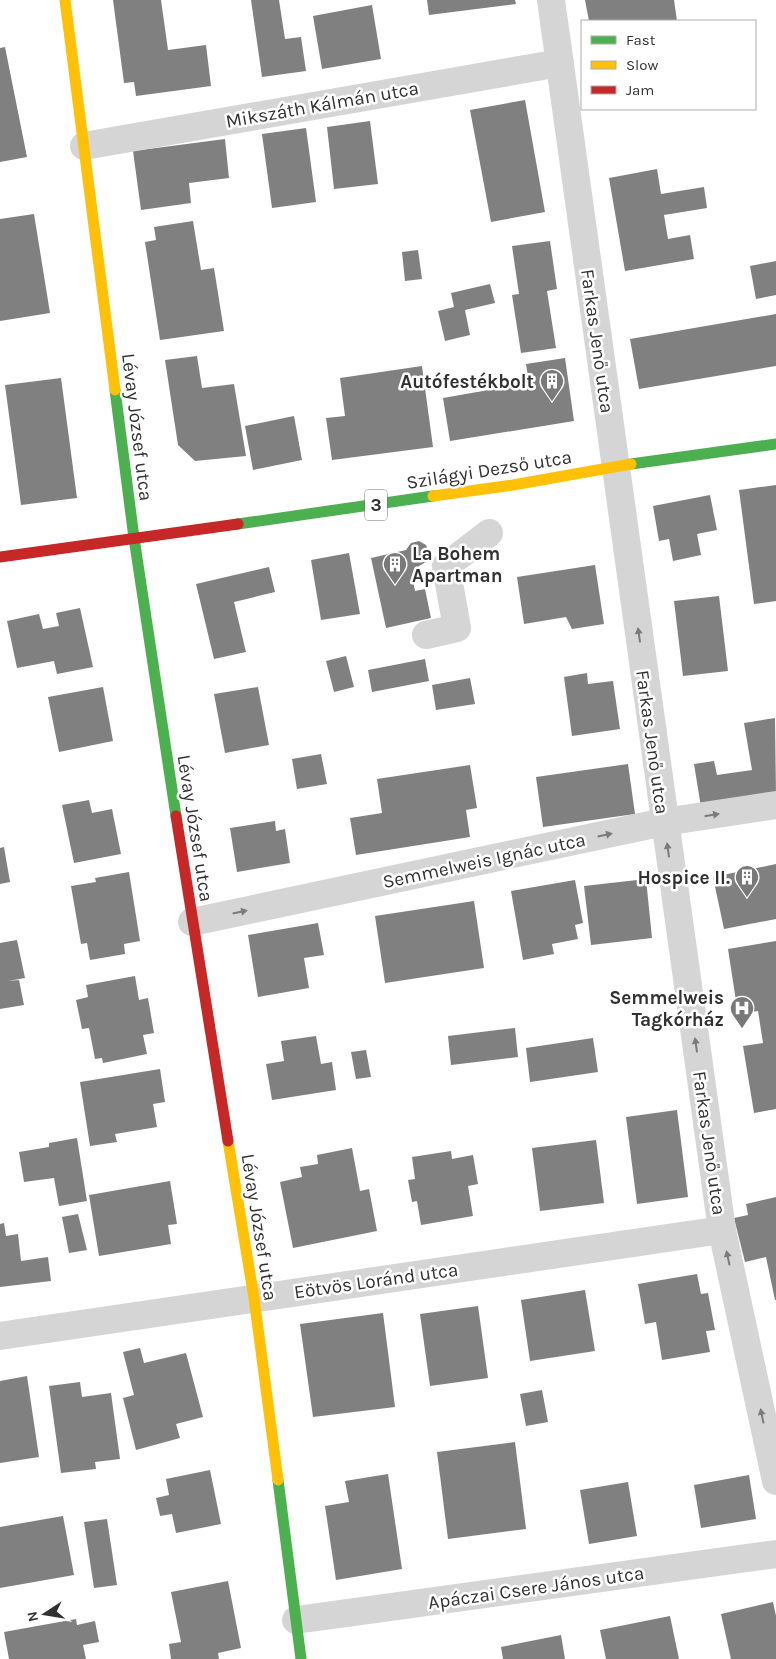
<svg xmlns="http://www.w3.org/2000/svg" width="776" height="1659" font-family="Karla,sans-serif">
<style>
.building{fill:#808080}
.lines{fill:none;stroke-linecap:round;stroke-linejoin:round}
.street{stroke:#d5d5d5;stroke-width:28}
.fast{stroke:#4caf50;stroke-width:11}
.slow{stroke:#ffc107;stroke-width:11}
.jam{stroke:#c62828;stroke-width:11}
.oneway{fill:#7b7b7b}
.labels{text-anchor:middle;stroke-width:5;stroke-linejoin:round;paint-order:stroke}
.shield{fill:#fff;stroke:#6f6f6f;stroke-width:1}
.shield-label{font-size:18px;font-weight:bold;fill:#313131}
.street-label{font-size:19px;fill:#313131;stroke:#fff}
.poi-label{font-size:19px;font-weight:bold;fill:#313131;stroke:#fff;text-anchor:end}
</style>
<rect width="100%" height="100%" fill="#fff"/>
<!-- building -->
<g class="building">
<path d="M113 0H161L168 50 206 45 211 86 136 96 134 82 124 83Z"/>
<path d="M251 0H279L285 39 301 37 306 71 262 77Z"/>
<path d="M427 0H515L516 4 429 15Z"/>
<path d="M585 0H674L677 21H589Z"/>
<path d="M372 5 381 59 322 69 313 16Z"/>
<path d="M5 47 27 157 0 162V48Z"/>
<path d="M525 100 545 212 491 222 470 110Z"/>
<path d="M370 121 378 184 334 189 327 127Z"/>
<path d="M306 128 316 202 272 208 262 134Z"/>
<path d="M225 139 229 178 189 183 191 203 141 210 133 151Z"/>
<path d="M657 169 661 194 704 187 707 208 664 215 668 239 690 235 694 259 625 271 609 178Z"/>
<path d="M34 214 50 313 0 321V219Z"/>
<path d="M193 221 201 270 214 268 224 331 160 340 145 242 156 240 154 227Z"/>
<path d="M550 241 557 289 547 291 556 348 521 353 512 295 519 294 512 246Z"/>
<path d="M418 250 422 279 405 281 402 252Z"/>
<path d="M776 261V295L756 299 750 266Z"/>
<path d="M490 284 495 303 465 310 470 335 445 341 438 311 454 307 451 293Z"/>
<path d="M776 314V366L639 389 630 339Z"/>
<path d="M197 356 202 388 234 384 246 456 195 461 178 445 165 360Z"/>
<path d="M565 358 574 421 450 441 443 398 529 383 526 364Z"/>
<path d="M422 366 433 447 332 460 326 418 345 416 340 378Z"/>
<path d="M61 378 77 498 21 505 5 385Z"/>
<path d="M294 416 302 460 253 470 245 426Z"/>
<path d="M776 485V601L754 604 739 490Z"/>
<path d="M710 495 717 530 697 534 701 555 673 561 669 539 659 541 653 506Z"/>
<path d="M419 541 426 545 430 555 426 562 419 566 421 577 413 580 415 591 425 589 431 618 386 628 371 558 406 550 411 543Z"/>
<path d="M349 553 360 614 321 620 311 560Z"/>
<path d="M595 565 604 624 572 629 566 617 524 624 517 577Z"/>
<path d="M269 567 275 592 234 602 246 652 214 659 196 584Z"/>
<path d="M719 596 728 671 683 676 674 601Z"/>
<path d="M80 608 93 667 57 674 54 661 17 668 7 621 39 614 43 629 59 626 56 613Z"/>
<path d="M346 656 354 687 334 692 326 661Z"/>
<path d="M425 659 429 681 372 692 368 670Z"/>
<path d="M587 673 588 684 613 681 620 729 572 736 564 677Z"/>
<path d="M470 678 475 704 436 710 432 685Z"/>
<path d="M103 687 113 741 59 752 48 697Z"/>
<path d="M258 687 269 745 225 753 214 694Z"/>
<path d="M775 718 776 795 701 807 694 764 714 761 717 775 752 770 744 723Z"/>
<path d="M321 754 327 784 297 789 292 759Z"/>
<path d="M628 764 635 814 543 827 536 777Z"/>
<path d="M470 765 477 808 466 810 470 837 356 855 350 818 382 813 377 779Z"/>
<path d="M89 800 92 813 112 809 121 854 74 863 62 805Z"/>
<path d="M275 821 276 831 285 829 290 863 237 872 230 828Z"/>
<path d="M4 847 10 882 0 884V848Z"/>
<path d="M776 864V919L724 929 713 877Z"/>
<path d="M129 872 140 941 124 944 125 954 90 960 87 943 81 944 71 886 96 882 95 878Z"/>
<path d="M646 879 652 938 591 945 584 886Z"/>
<path d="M575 880 583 923 575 925 578 939 552 944 554 954 523 960 511 891Z"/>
<path d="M474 901 484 968 385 983 375 916Z"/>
<path d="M318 923 324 955 304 958 309 988 258 997 248 935Z"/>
<path d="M17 940 25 978 8 981 19 980 24 1005 0 1009V943Z"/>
<path d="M776 941V1109L754 1113 743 1046 763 1043 758 1011 738 1014 728 949Z"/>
<path d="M135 976 139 1000 148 998 154 1033 143 1035 147 1054 103 1063 102 1058 95 1059 89 1028 82 1029 76 1000 88 997 86 985Z"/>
<path d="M515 1028 518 1057 451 1065 448 1036Z"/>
<path d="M316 1036 321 1064 332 1062 336 1090 272 1100 266 1064 284 1061 281 1041Z"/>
<path d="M593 1038 598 1072 530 1082 526 1048Z"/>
<path d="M366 1050 371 1077 356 1079 351 1052Z"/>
<path d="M160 1069 165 1102 153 1104 157 1127 115 1134 117 1142 90 1146 80 1082Z"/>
<path d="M677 1110 688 1197 637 1204 626 1117Z"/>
<path d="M77 1138 87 1201 59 1206 54 1178 24 1182 19 1152 49 1147V1143Z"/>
<path d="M596 1140 604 1203 540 1211 532 1148Z"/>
<path d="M352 1148 360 1191 369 1189 377 1231 293 1248 280 1182 302 1177 300 1167 318 1164 317 1155Z"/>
<path d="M451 1151 452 1159 473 1155 478 1184 468 1186 473 1216 421 1225 417 1201 412 1202 408 1180 415 1179 412 1157Z"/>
<path d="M170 1181 177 1224 168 1225 171 1244 99 1256 89 1195Z"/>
<path d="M776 1197V1300H775L766 1257 745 1262 734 1218 748 1215 746 1204Z"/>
<path d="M78 1214 87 1250 69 1253 62 1217Z"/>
<path d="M4 1223 6 1236 18 1234 21 1261 48 1257 51 1281 0 1287V1224Z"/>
<path d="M697 1274 701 1294 708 1293 715 1330 706 1331 710 1352 662 1360 656 1322 645 1324 638 1284Z"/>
<path d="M585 1290 595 1351 530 1361 521 1300Z"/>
<path d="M478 1306 488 1378 430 1386 420 1314Z"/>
<path d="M383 1313 395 1407 313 1417 300 1324Z"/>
<path d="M140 1348 144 1363 186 1353 203 1417 176 1424 180 1438 136 1450 123 1398 134 1395 123 1352Z"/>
<path d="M27 1376 39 1457 0 1463V1381Z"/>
<path d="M80 1382 82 1397 111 1393 120 1459 95 1462 96 1469 61 1473 49 1386Z"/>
<path d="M542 1390 548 1422 526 1426 520 1394Z"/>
<path d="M515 1442 526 1529 448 1539 437 1452Z"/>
<path d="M210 1470 221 1524 176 1533 172 1514 160 1516 156 1498 169 1495 166 1479Z"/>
<path d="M388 1474 402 1569 336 1580 325 1506 349 1502 345 1481Z"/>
<path d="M749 1475 756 1519 701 1528 694 1485Z"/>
<path d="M628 1482 637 1536 589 1544 580 1490Z"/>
<path d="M63 1516 74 1575 0 1588V1527Z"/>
<path d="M107 1519 117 1585 94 1588 84 1522Z"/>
<path d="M228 1581 241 1648 218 1653 219 1659H171L169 1644 181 1642 171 1592Z"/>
<path d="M773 1602 776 1616V1659H731L721 1614Z"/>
<path d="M670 1616 679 1659H606L600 1630Z"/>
<path d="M76 1619 77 1625 95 1621 99 1642 83 1645 86 1659H9L4 1632Z"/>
<path d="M561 1635 565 1659H503L501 1647Z"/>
</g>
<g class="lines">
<!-- street -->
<g class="street">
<path d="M551 0 722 1230 776 1481"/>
<path d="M84 146 560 63"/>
<path d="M426 635 457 628 446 566 489 533"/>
<path d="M192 922 664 822 776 805"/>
<path d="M0 1336 722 1230"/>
<path d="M296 1620 776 1554"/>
</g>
<!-- fast -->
<g class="fast">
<path d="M115 390 134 538 176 816"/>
<path d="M631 464 776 444"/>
<path d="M238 524 433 496"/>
<path d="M278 1480 301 1659"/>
</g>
<!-- slow -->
<g class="slow">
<path d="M65 0 115 390"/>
<path d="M433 496 513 485 631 464"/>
<path d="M228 1141 254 1298 278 1480"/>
</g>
<!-- jam -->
<g class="jam">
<path d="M0 557 238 524"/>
<path d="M176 816 228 1141"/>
</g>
</g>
<!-- one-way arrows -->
<defs><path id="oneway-solid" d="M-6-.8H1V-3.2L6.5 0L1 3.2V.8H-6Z" transform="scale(1.25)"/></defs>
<g class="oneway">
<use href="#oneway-solid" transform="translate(639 635) rotate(-98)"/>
<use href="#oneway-solid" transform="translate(712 815) rotate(-9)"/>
<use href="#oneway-solid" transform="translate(605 835) rotate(-12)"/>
<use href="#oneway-solid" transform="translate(668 850) rotate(-98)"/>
<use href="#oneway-solid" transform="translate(240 912) rotate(-12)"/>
<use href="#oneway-solid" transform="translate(696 1045) rotate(-98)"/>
<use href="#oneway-solid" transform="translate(728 1258) rotate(-102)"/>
<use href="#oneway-solid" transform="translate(762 1416) rotate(-102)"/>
</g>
<!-- icons -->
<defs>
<g id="building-pin" transform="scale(1.25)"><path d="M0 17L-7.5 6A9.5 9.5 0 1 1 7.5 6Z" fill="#797979" stroke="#fff"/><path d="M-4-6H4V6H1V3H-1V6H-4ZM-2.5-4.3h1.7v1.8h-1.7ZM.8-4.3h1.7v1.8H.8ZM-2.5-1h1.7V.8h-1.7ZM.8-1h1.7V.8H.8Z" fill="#fff"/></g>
<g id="hospital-pin" transform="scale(1.25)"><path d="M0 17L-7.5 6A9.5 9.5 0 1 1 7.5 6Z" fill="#797979" stroke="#fff"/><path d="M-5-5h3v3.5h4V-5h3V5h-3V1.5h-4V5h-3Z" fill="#fff"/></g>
</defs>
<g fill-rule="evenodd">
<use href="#building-pin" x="552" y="381"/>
<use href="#building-pin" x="395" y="564"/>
<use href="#building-pin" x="747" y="877"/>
<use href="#hospital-pin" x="742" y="1008"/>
</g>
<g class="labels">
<!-- shield labels -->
<rect class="shield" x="365" y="489.5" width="22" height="31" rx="4"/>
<g class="shield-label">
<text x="376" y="511">3</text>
</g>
<!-- street labels -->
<g class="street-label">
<text transform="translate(322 104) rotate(-10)" y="7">Mikszáth Kálmán utca</text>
<text transform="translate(598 341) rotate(82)" y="7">Farkas Jenő utca</text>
<text transform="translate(138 427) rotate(83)" y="7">Lévay József utca</text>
<text transform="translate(489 469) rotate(-9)" y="7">Szilágyi Dezső utca</text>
<text transform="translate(653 742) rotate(82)" y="7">Farkas Jenő utca</text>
<text transform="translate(196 828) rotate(81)" y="7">Lévay József utca</text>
<text transform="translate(484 860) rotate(-12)" y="7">Semmelweis Ignác utca</text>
<text transform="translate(710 1143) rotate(82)" y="7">Farkas Jenő utca</text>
<text transform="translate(260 1227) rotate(81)" y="7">Lévay József utca</text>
<text transform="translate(376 1280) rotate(-8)" y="7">Eötvös Loránd utca</text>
<text transform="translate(536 1587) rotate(-8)" y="7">Apáczai Csere János utca</text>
</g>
<!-- poi labels -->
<g class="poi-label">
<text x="534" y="388">Autófestékbolt</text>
<text x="412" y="560" text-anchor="start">La Bohem<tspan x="412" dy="22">Apartman</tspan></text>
<text x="730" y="884">Hospice II.</text>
<text x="724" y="1004">Semmelweis<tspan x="724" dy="22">Tagkórház</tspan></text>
</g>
</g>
<!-- legend -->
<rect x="581" y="20" width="175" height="90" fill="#ffffff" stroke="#adadad"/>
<rect x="591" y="36" width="25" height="8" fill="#4caf50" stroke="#adadad"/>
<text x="626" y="45" font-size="15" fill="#313131">Fast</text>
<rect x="591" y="61" width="25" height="8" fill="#ffc107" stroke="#adadad"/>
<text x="626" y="70" font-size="15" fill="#313131">Slow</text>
<rect x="591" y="86" width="25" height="8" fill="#c62828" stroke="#adadad"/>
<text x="626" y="95" font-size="15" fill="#313131">Jam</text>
<!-- north arrow -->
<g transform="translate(45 1614) rotate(258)" stroke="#ffffff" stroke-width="4" paint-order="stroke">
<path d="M0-4L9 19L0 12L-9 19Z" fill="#313131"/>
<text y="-8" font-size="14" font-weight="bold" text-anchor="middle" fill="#313131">N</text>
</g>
</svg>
